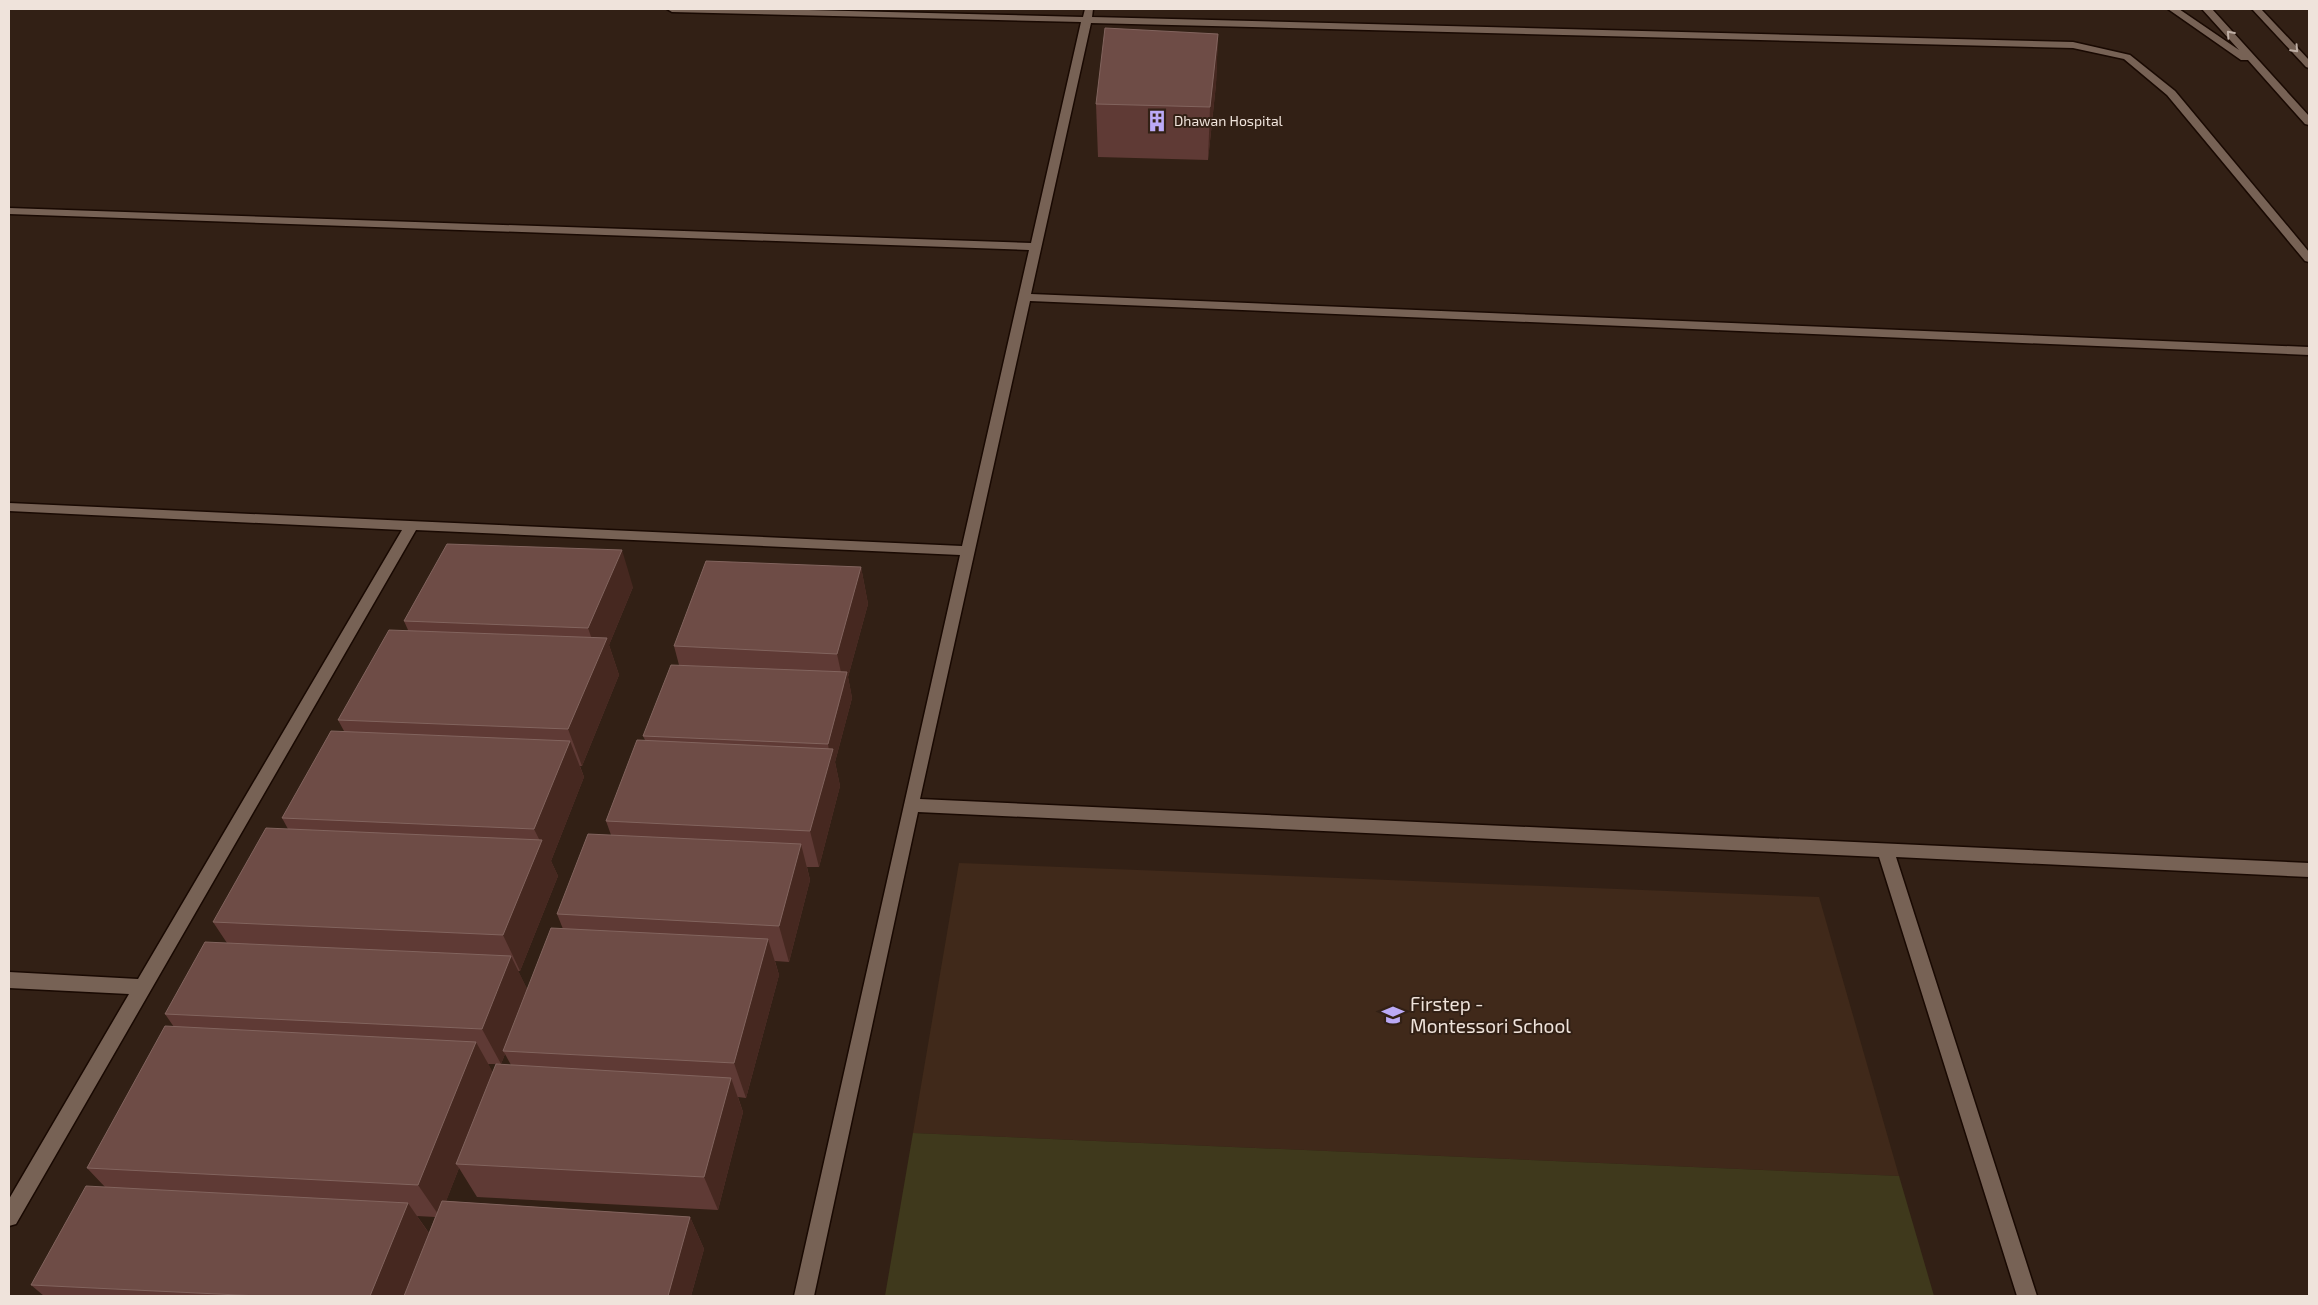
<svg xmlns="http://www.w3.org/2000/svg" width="2318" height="1305" font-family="'Exo 2',sans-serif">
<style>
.built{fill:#40291a}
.green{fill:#3f391c}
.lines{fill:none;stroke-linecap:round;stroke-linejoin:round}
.street-casing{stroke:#190902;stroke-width:3}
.secondary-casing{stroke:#190902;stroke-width:3}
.street{fill:#776255;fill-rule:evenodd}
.secondary{fill:#776255;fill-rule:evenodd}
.wall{fill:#5f3a35;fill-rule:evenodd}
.shaded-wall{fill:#462820}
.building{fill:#6e4c46;stroke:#82645e}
.oneway{stroke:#bfafa5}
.labels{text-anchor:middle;stroke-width:4;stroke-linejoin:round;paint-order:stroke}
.far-poi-label{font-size:14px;fill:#efe3db;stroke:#322015;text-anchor:start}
.near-poi-label{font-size:19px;fill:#efe3db;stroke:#322015;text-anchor:start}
</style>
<rect width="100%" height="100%" fill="#322015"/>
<!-- built -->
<path class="built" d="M959 863 1819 897 1899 1176 913 1133Z"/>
<!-- green -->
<path class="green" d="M913 1133 1899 1176 1934 1296H885Z"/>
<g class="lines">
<!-- street casing -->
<g class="street-casing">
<path id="street" d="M667 9H769L1083 17 1085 9H1093L1092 17 2073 42 2130 55 2175 91 2309 252V262L2305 261 2167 95 2124 59 2073 48 1091 23 1031 294 2309 347V355L1030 301 920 799 2309 863V877L1896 857 2037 1296H2017L1879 857 918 812 814 1296H794L960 555 416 530 16 1224 9 1226V1199L129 994 9 988V972L138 979 402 530 9 511V503L962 546 1029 250 9 214V208L1031 243 1081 22 672 12Z"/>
</g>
<!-- secondary casing -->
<g class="secondary-casing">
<g id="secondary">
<path d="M2168 9H2179L2239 50 2202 9H2212L2309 116V125L2305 124 2248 60H2241Z"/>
<path d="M2252 9H2261L2309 60V68L2306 67Z"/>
</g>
</g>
<!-- street -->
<use href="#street" class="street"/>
<!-- secondary -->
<use href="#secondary" class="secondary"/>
</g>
<!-- wall -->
<g class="wall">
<path d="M1218 34 1216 84 1208 160 1098 157 1096 104Z"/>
<path d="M861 567 868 604 848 677 852 698 835 762 840 786 819 867H807L810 880 789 962 775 961 779 975 746 1098 738 1097 743 1112 718 1210 477 1197 459 1168 446 1201 690 1217 704 1249 691 1296H44L31 1285 105 1187 87 1168 174 1027 165 1014 227 943 213 922 288 829 282 818 344 731 338 720 408 630 404 621 633 587 609 645 619 675 582 766H580L584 777 551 861 558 876 520 971H518L527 989 563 929 557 914 611 835 606 821 645 740 643 736 679 665 674 646ZM505 1054 511 1065 492 1072 488 1064H501ZM417 1216 435 1217 429 1233Z"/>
</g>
<!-- shaded-wall -->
<g class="shaded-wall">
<path d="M1218 34 1216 84 1208 160 1210 107Z"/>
<path d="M622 550 633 587 609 645 619 675 582 766 568 729 598 657 588 628Z"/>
<path d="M861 567 868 604 848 677 852 698 835 762 840 786 819 867 810 831 830 757 828 744 844 686 837 654Z"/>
<path d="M570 741 584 777 551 861 558 876 520 971 503 935 541 843 534 829Z"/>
<path d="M801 844 810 880 789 962 779 926Z"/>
<path d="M768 939 779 975 746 1098 734 1063Z"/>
<path d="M511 956 528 991 503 1051 505 1054 501 1064 482 1029Z"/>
<path d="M476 1042 495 1076 456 1164 459 1168 440 1217 418 1185Z"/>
<path d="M731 1078 743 1112 718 1210 704 1177Z"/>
<path d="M408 1203 430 1235 406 1296H370Z"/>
<path d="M690 1217 704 1249 691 1296H668Z"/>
</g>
<!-- building -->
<g class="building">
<path d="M1105 28 1218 34 1210 107 1096 104Z"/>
<path d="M447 544 622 550 588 628 404 621Z"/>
<path d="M706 561 861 567 837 654 674 646Z"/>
<path d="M389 630 607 638 568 729 338 720Z"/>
<path d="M671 665 847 672 828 744 643 736Z"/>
<path d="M331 731 570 741 534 829 282 818Z"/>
<path d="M637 740 833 749 810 831 606 821Z"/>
<path d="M266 828 542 840 503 935 213 922Z"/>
<path d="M588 834 801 844 779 926 557 914Z"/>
<path d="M551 928 768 939 734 1063 503 1051Z"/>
<path d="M205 942 511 956 482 1029 165 1014Z"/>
<path d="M165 1026 476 1042 418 1185 87 1168Z"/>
<path d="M496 1064 731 1078 704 1177 456 1164Z"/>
<path d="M86 1186 408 1203 370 1296H259L31 1285Z"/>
<path d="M442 1201 690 1217 668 1296H404Z"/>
</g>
<!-- one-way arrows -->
<defs><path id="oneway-chevron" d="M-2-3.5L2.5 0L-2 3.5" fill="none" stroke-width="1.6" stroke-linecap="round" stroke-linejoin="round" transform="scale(1.25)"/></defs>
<g class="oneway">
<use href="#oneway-chevron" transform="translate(2230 34) rotate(-132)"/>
<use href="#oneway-chevron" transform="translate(2295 49) rotate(47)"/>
</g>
<!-- icons -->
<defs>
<g id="building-bare" transform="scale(1.725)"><path d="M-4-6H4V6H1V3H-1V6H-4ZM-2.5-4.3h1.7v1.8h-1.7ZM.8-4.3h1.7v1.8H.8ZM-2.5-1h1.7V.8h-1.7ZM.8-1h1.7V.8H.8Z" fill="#bbaaf6" stroke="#322015" stroke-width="2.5" paint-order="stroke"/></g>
<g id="school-bare" transform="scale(1.725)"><path d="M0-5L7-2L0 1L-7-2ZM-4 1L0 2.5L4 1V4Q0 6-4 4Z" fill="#bbaaf6" stroke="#322015" stroke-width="2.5" paint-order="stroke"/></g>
</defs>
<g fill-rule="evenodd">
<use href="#building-bare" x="1157" y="121"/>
<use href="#school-bare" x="1393" y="1015"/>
</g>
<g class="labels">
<!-- far-poi labels -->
<g class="far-poi-label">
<text x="1174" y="126">Dhawan Hospital</text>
</g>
<!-- near-poi labels -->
<g class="near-poi-label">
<text x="1410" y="1011">Firstep -<tspan x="1410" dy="22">Montessori School</tspan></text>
</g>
</g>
<!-- border -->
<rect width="2318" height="1305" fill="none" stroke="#efe3db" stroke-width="20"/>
</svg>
